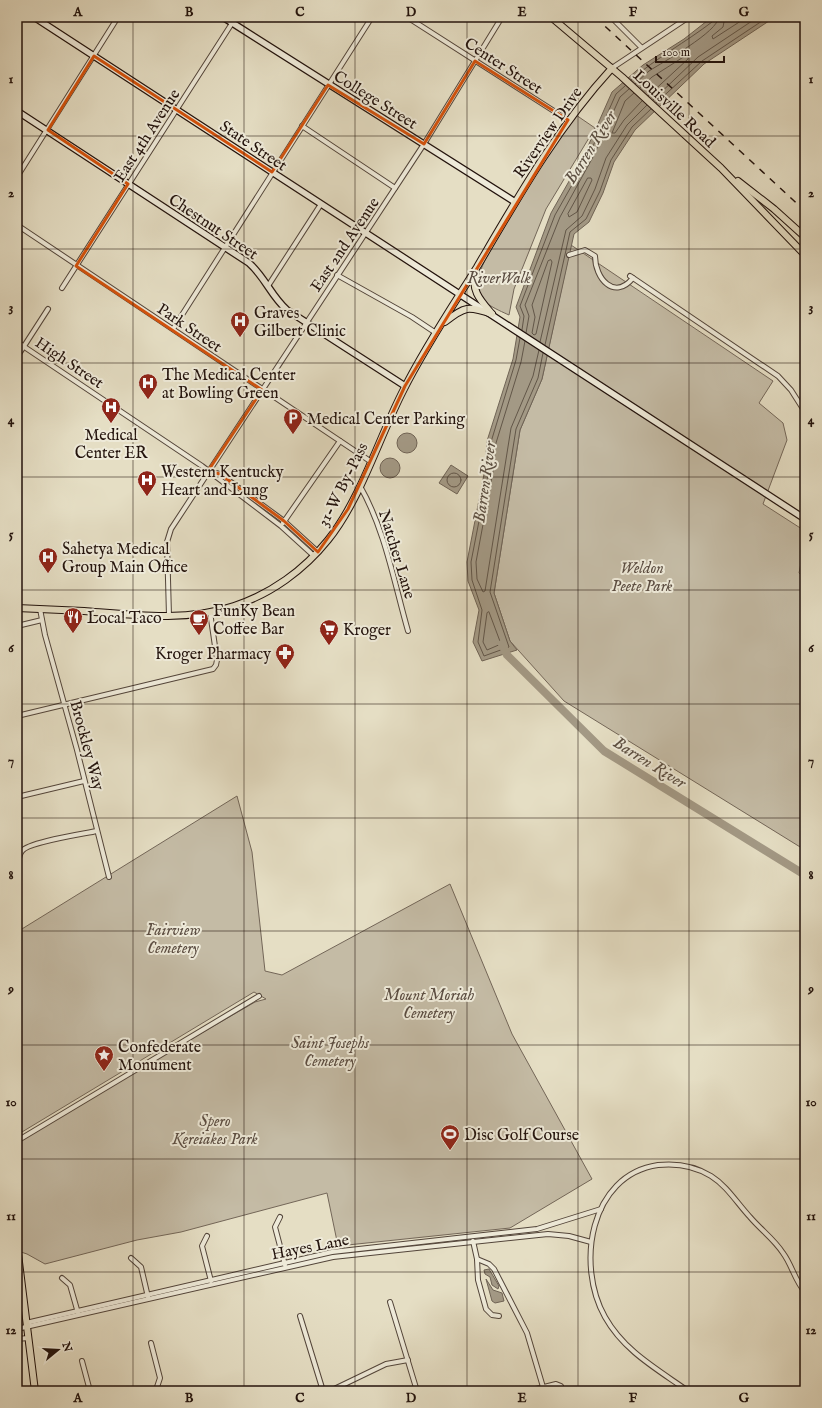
<svg xmlns="http://www.w3.org/2000/svg" width="822" height="1408" font-family="'IM FELL English',serif">
<style>
.green{fill:#c4bba5;stroke:#736658}
.water{fill:#a39985;stroke:#6f6355}
.lines{fill:none;stroke-linecap:round;stroke-linejoin:round}
.shore{stroke:#625648;stroke-width:1}
.river{stroke:#a39985;stroke-width:8}
.street-casing{stroke:#53453a;stroke-width:6}
.secondary-casing{stroke:#22120c;stroke-width:8}
.primary-casing{stroke:#22120c;stroke-width:8}
.street{stroke:#eeead9;stroke-width:4}
.secondary{stroke:#eeead9;stroke-width:5.5}
.primary{stroke:#e5dec4;stroke-width:6}
.rail{stroke:#22120c;stroke-width:1.5;stroke-dasharray:7 7;stroke-linecap:butt}
.marked{fill:none;stroke:#d4520c;stroke-width:3;stroke-linejoin:round}
.grid{fill:none;stroke:#22120c;stroke-width:1;stroke-opacity:0.55}
.labels{text-anchor:middle;stroke-width:4;stroke-linejoin:round;paint-order:stroke}
.street-label{font-size:16px;fill:#22120c;stroke:#eeead9}
.park-label{font-size:16px;font-style:italic;fill:#5b4d42;stroke:#eeead9}
.poi-label{font-size:16px;fill:#22120c;stroke:#eeead9;text-anchor:start}
.water-label{font-size:17px;font-style:italic;fill:#5c4f42;stroke:#eeead9}
.neatline{fill:none;stroke:#22120c;stroke-width:1.5}
.grid-label{font-size:13px;text-anchor:middle;font-weight:bold;fill:#22120c}
</style>
<rect width="100%" height="100%" fill="#e5dec4"/>
<filter id="stains"><feTurbulence type="fractalNoise" baseFrequency=".005" numOctaves="4"/><feColorMatrix values="0 0 0 0 .2 0 0 0 0 .09 0 0 0 0 .02 0 0 0 .5 -.17"/></filter>
<radialGradient id="worn" r=".72"><stop offset=".6" stop-color="#630" stop-opacity="0"/><stop offset="1" stop-color="#630" stop-opacity=".3"/></radialGradient>
<!-- green -->
<g class="green">
<path d="M576 115 595 128 546 209 514 289 509 315C498 310 473 300 476 284 478 275 482 267 485 260L543 163Z"/>
<path d="M571 245 773 381 759 403 783 423 787 440 763 504 805 531V543L799 573 805 579V850L564 701 510 641 494 593 520 430 542 379Z"/>
<path d="M237 796 252 852 265 971 282 975 450 884 512 1034 592 1179 510 1228 338 1246 327 1193 181 1232 137 1240 45 1264 27 1254 18 1251 17 1140 255 1002 266 999 254 992 17 1135V932Z"/>
</g>
<!-- water -->
<g class="water">
<path d="M712 17H775L704 64 635 130 614 162 603 193 589 222 574 234 542 379 520 430 494 593 510 641 517 650 482 661 473 642 479 610 468 581 467 562 485 469 487 441 513 359 520 317 516 307 551 213 585 153 612 92 643 65 684 39Z"/>
<circle cx="407" cy="443" r="10"/>
<circle cx="390" cy="468" r="10"/>
<path d="M451 465 468 476 457 494 439 483Z"/>
<path d="M489 1269 499 1286 498 1289 492 1285 490 1277 485 1274 484 1270Z"/>
<path d="M486 1279 493 1290 502 1293 504 1301 495 1303 492 1301Z"/>
</g>
<g class="lines">
<!-- shore -->
<g class="shore">
<path d="M725 17 723 27 712 36 713 39 747 17"/>
<path d="M631 80C656 58 686 42 712 22L714 17"/>
<path d="M635 84C640 80 644 75 649 71 663 62 718 32 719 17"/>
<path d="M640 88 652 77 685 56H688V59L648 96"/>
<path d="M634 93 625 101 612 133H615L624 120 642 101"/>
<path d="M653 100 698 57 758 17"/>
<path d="M656 103 702 61 768 17"/>
<path d="M588 178H591L592 180 577 212 569 217 568 214Z"/>
<path d="M551 260 552 262 536 334 534 335 532 333 535 317 532 305 548 261Z"/>
<path d="M522 330 524 316 520 306 555 215 589 155 616 94 625 86"/>
<path d="M526 333 529 316 525 305 560 217 593 157 620 97 629 89"/>
<path d="M520 338 516 360 491 442 489 470 471 562 472 580 482 610 478 642 484 656 509 647 490 592 516 429 538 378 543 353"/>
<path d="M525 341 521 362 496 443 493 471 476 562 477 579 483 592 485 591 511 428 533 376 539 350"/>
<path d="M540 342 566 230 582 216 595 189 606 158 627 125 647 105"/>
<path d="M545 345 570 232 586 219 600 191 611 160 632 127 651 109"/>
<circle cx="454" cy="480" r="7"/>
<path d="M489 612 501 644 487 650 483 642 487 613Z"/>
</g>
<!-- river -->
<path class="river" d="M502 644 507 655 604 751 805 875"/>
<!-- street casing -->
<g class="street-casing">
<g id="street">
<path d="M407 17 568 120"/>
<path d="M611 17 641 47"/>
<path d="M612 68 689 17"/>
<path d="M302 126 395 188"/>
<path d="M17 177 118 17"/>
<path d="M17 225 370 461"/>
<path d="M569 255 585 250 595 256C595 278 614 301 633 278"/>
<path d="M337 275 412 317 436 333"/>
<path d="M630 276 778 376 791 390 805 412"/>
<path d="M268 286 321 204"/>
<path d="M62 288 236 17"/>
<path d="M173 329 372 17"/>
<path d="M17 342 202 466 281 526 314 556"/>
<path d="M17 357 48 309"/>
<path d="M208 471 220 474 284 521 318 552"/>
<path d="M360 486C385 530 394 582 408 631"/>
<path d="M283 523 340 441"/>
<path d="M40 609 45 635 77 750 109 877"/>
<path d="M169 616 167 542 171 529 424 144 502 17"/>
<path d="M17 626 42 620"/>
<path d="M17 716 213 669 216 665 217 660 210 612"/>
<path d="M17 797 84 781"/>
<path d="M17 869C20 864 17 857 22 851 28 842 83 834 97 831"/>
<path d="M17 1141 259 996"/>
<path d="M280 1217 275 1227 285 1265"/>
<path d="M207 1236 202 1246 211 1281"/>
<path d="M473 1241 477 1259 489 1264 494 1269 527 1333 543 1387"/>
<path d="M131 1258 141 1267 148 1297"/>
<path d="M477 1259 478 1280 486 1309 492 1315 499 1316"/>
<path d="M62 1278 70 1285 78 1313"/>
<path d="M390 1302 417 1391"/>
<path d="M300 1316 323 1391"/>
<path d="M26 1323 332 1252 537 1229 601 1209"/>
<path d="M17 1329 333 1257 548 1234 569 1236 591 1242"/>
<path d="M17 1339 28 1338"/>
<path d="M151 1343 160 1378 156 1390 154 1391"/>
<path d="M82 1361 90 1391"/>
<path d="M330 1391 386 1364 408 1360"/>
<path d="M528 1391 556 1384 561 1386 563 1391"/>
<path d="M688 1391C657 1369 624 1351 605 1317 576 1266 589 1175 658 1165 677 1163 695 1166 711 1176 727 1186 737 1203 750 1217 761 1230 774 1239 783 1253 792 1265 795 1281 805 1292"/>
</g>
</g>
<!-- secondary casing -->
<g class="secondary-casing">
<g id="secondary">
<path d="M34 17 805 519"/>
<path d="M223 17 515 202"/>
<path d="M17 111 249 263C265 277 271 296 287 310L405 386"/>
</g>
</g>
<!-- primary casing -->
<g class="primary-casing">
<g id="primary">
<path d="M551 17 622 77 721 168 805 255"/>
<path d="M738 181 774 209 805 237"/>
<path d="M476 272C470 290 481 301 492 314"/>
<path d="M445 322C465 306 468 306 492 314"/>
<path d="M17 608C39 609 62 610 84 611 133 615 187 622 234 606 271 594 304 570 328 540 361 499 379 437 404 389 425 347 452 307 477 267 518 197 557 128 612 68"/>
<path d="M17 1246 35 1391"/>
</g>
</g>
<!-- street -->
<use href="#street" class="street"/>
<!-- secondary -->
<use href="#secondary" class="secondary"/>
<!-- primary -->
<use href="#primary" class="primary"/>
<!-- rail -->
<path class="rail" d="M595 17 805 211"/>
</g>
<!-- marked area -->
<path class="marked" d="M94 56 272 172 328 85 424 144 475 61 568 120 405 386 348 509 318 552 284 521 220 474 208 471 262 390 76 266 128 184 48 130Z"/>
<!-- grid -->
<path class="grid" d="M133 17V1391M244 17V1391M355 17V1391M467 17V1391M578 17V1391M689 17V1391M17 136H805M17 249H805M17 363H805M17 477H805M17 590H805M17 704H805M17 818H805M17 931H805M17 1045H805M17 1159H805M17 1272H805"/>
<!-- icons -->
<defs>
<g id="hospital-pin" transform="scale(1)"><path d="M0 17L-7.5 6A9.5 9.5 0 1 1 7.5 6Z" fill="#8f2418" stroke="#eeead9"/><path d="M-5-5h3v3.5h4V-5h3V5h-3V1.5h-4V5h-3Z" fill="#fff"/></g>
<g id="parking-pin" transform="scale(1)"><path d="M0 17L-7.5 6A9.5 9.5 0 1 1 7.5 6Z" fill="#8f2418" stroke="#eeead9"/><path d="M-3.5-5.5H1a3.5 3.5 0 0 1 0 7H-1V5.5H-3.5ZM-1-3.4V-.6H.8a1.4 1.4 0 0 0 0-2.8Z" fill="#fff"/></g>
<g id="restaurant-pin" transform="scale(1)"><path d="M0 17L-7.5 6A9.5 9.5 0 1 1 7.5 6Z" fill="#8f2418" stroke="#eeead9"/><path d="M-5-6h1v4h1v-4h1v4h1v-4h1v5L-1.5 .5V6h-2V.5L-5-1ZM5-6V6H3V1.5H1.5Q1.5-4 5-6Z" fill="#fff"/></g>
<g id="cafe-pin" transform="scale(1)"><path d="M0 17L-7.5 6A9.5 9.5 0 1 1 7.5 6Z" fill="#8f2418" stroke="#eeead9"/><path d="M-5.5-4.5H6V0H3Q3 3.5 0 3.5H-2.5Q-5.5 3.5-5.5 0ZM3-3.2v2h1.7v-2ZM-6 4.5H4V6H-6Z" fill="#fff"/></g>
<g id="supermarket-pin" transform="scale(1)"><path d="M0 17L-7.5 6A9.5 9.5 0 1 1 7.5 6Z" fill="#8f2418" stroke="#eeead9"/><path d="M-6-5.5h2.5l.6 2H6L4.5 2H-2.5L-4.4-4H-6ZM-1.5 3.2a1.3 1.3 0 1 0 .1 0ZM3 3.2a1.3 1.3 0 1 0 .1 0Z" fill="#fff"/></g>
<g id="pharmacy-pin" transform="scale(1)"><path d="M0 17L-7.5 6A9.5 9.5 0 1 1 7.5 6Z" fill="#8f2418" stroke="#eeead9"/><path d="M-2-6h4v4h4v4h-4v4h-4v-4h-4v-4h4Z" fill="#fff"/></g>
<g id="sight-pin" transform="scale(1)"><path d="M0 17L-7.5 6A9.5 9.5 0 1 1 7.5 6Z" fill="#8f2418" stroke="#eeead9"/><path d="M0-6L1.8-2.2L6-1.7L2.9 1.2L3.7 5.4L0 3.3L-3.7 5.4L-2.9 1.2L-6-1.7L-1.8-2.2Z" fill="#fff"/></g>
<g id="stadium-pin" transform="scale(1)"><path d="M0 17L-7.5 6A9.5 9.5 0 1 1 7.5 6Z" fill="#8f2418" stroke="#eeead9"/><path d="M0-5a6.5 5 0 1 0 0 10a6.5 5 0 1 0 0-10ZM-3.5-1.8h7v3.6h-7Z" fill="#fff"/></g>
</defs>
<g fill-rule="evenodd">
<use href="#hospital-pin" x="240" y="321"/>
<use href="#hospital-pin" x="148" y="383"/>
<use href="#hospital-pin" x="111" y="407"/>
<use href="#parking-pin" x="293" y="418"/>
<use href="#hospital-pin" x="147" y="480"/>
<use href="#hospital-pin" x="48" y="557"/>
<use href="#restaurant-pin" x="73" y="617"/>
<use href="#cafe-pin" x="199" y="619"/>
<use href="#supermarket-pin" x="329" y="629"/>
<use href="#pharmacy-pin" x="285" y="653"/>
<use href="#sight-pin" x="104" y="1055"/>
<use href="#stadium-pin" x="450" y="1134"/>
</g>
<g class="labels">
<!-- street labels -->
<g class="street-label">
<text transform="translate(504 65) rotate(33)" y="6">Center Street</text>
<text transform="translate(376 99) rotate(32)" y="6">College Street</text>
<text transform="translate(675 108) rotate(43)" y="6">Louisville Road</text>
<text transform="translate(547 132) rotate(-55)" y="6">Riverview Drive</text>
<text transform="translate(146 135) rotate(-57)" y="6">East 4th Avenue</text>
<text transform="translate(254 145) rotate(34)" y="6">State Street</text>
<text transform="translate(214 226) rotate(34)" y="6">Chestnut Street</text>
<text transform="translate(344 244) rotate(-56)" y="6">East 2nd Avenue</text>
<text transform="translate(190 327) rotate(34)" y="6">Park Street</text>
<text transform="translate(70 362) rotate(34)" y="6">High Street</text>
<text transform="translate(342 484) rotate(-63)" y="6">31-W By-Pass</text>
<text transform="translate(398 554) rotate(73)" y="6">Natcher Lane</text>
<text transform="translate(88 745) rotate(75)" y="6">Brockley Way</text>
<text transform="translate(310 1246) rotate(-11)" y="6">Hayes Lane</text>
</g>
<!-- park labels -->
<g class="park-label">
<text x="499" y="283">RiverWalk</text>
<text x="642" y="573">Weldon<tspan x="642" dy="18">Peete Park</tspan></text>
<text x="173" y="935">Fairview<tspan x="173" dy="18">Cemetery</tspan></text>
<text x="429" y="1000">Mount Moriah<tspan x="429" dy="18">Cemetery</tspan></text>
<text x="330" y="1048">Saint Josephs<tspan x="330" dy="18">Cemetery</tspan></text>
<text x="215" y="1126">Spero<tspan x="215" dy="18">Kereiakes Park</tspan></text>
</g>
<!-- poi labels -->
<g class="poi-label">
<text x="254" y="318">Graves<tspan x="254" dy="18">Gilbert Clinic</tspan></text>
<text x="162" y="380">The Medical Center<tspan x="162" dy="18">at Bowling Green</tspan></text>
<text x="307" y="424">Medical Center Parking</text>
<text x="111" y="440" text-anchor="middle">Medical<tspan x="111" dy="18">Center ER</tspan></text>
<text x="161" y="477">Western Kentucky<tspan x="161" dy="18">Heart and Lung</tspan></text>
<text x="62" y="554">Sahetya Medical<tspan x="62" dy="18">Group Main Office</tspan></text>
<text x="213" y="616">FunKy Bean<tspan x="213" dy="18">Coffee Bar</tspan></text>
<text x="87" y="623">Local Taco</text>
<text x="343" y="635">Kroger</text>
<text x="271" y="659" text-anchor="end">Kroger Pharmacy</text>
<text x="118" y="1052">Confederate<tspan x="118" dy="18">Monument</tspan></text>
<text x="464" y="1140">Disc Golf Course</text>
</g>
<!-- water labels -->
<g class="water-label">
<text transform="translate(590 147) rotate(-58)" y="6">Barren River</text>
<text transform="translate(484 482) rotate(-82)" y="6">Barren River</text>
<text transform="translate(650 762) rotate(32)" y="6">Barren River</text>
</g>
</g>
<!-- margin -->
<rect width="822" height="1408" fill="none" stroke="#e5dec4" stroke-width="44"/>
<!-- north arrow -->
<g transform="translate(58 1350) rotate(72)" stroke="#eeead9" stroke-width="3" paint-order="stroke">
<path d="M0-3L7 15L0 10L-7 15Z" fill="#22120c"/>
<text y="-6" font-size="11" font-weight="bold" text-anchor="middle" fill="#22120c">N</text>
</g>
<!-- scale -->
<path d="M656 56v6h68v-6" fill="none" stroke="#22120c" stroke-width="2"/>
<text x="662" y="56" font-size="12" fill="#22120c" stroke="#eeead9" stroke-width="3" paint-order="stroke">100 m</text>
<rect x="22" y="22" width="778" height="1364" class="neatline"/>
<g class="grid-label">
<text x="78" y="16">A</text>
<text x="189" y="16">B</text>
<text x="300" y="16">C</text>
<text x="411" y="16">D</text>
<text x="522" y="16">E</text>
<text x="633" y="16">F</text>
<text x="744" y="16">G</text>
<text x="11" y="83">1</text>
<text x="811" y="83">1</text>
<text x="11" y="197">2</text>
<text x="811" y="197">2</text>
<text x="11" y="311">3</text>
<text x="811" y="311">3</text>
<text x="11" y="424">4</text>
<text x="811" y="424">4</text>
<text x="11" y="538">5</text>
<text x="811" y="538">5</text>
<text x="11" y="652">6</text>
<text x="811" y="652">6</text>
<text x="11" y="765">7</text>
<text x="811" y="765">7</text>
<text x="11" y="879">8</text>
<text x="811" y="879">8</text>
<text x="11" y="993">9</text>
<text x="811" y="993">9</text>
<text x="11" y="1106">10</text>
<text x="811" y="1106">10</text>
<text x="11" y="1220">11</text>
<text x="811" y="1220">11</text>
<text x="11" y="1334">12</text>
<text x="811" y="1334">12</text>
<text x="78" y="1402">A</text>
<text x="189" y="1402">B</text>
<text x="300" y="1402">C</text>
<text x="411" y="1402">D</text>
<text x="522" y="1402">E</text>
<text x="633" y="1402">F</text>
<text x="744" y="1402">G</text>
</g>
<rect width="100%" height="100%" filter="url(#stains)"/>
<rect width="100%" height="100%" fill="url(#worn)"/>
</svg>
